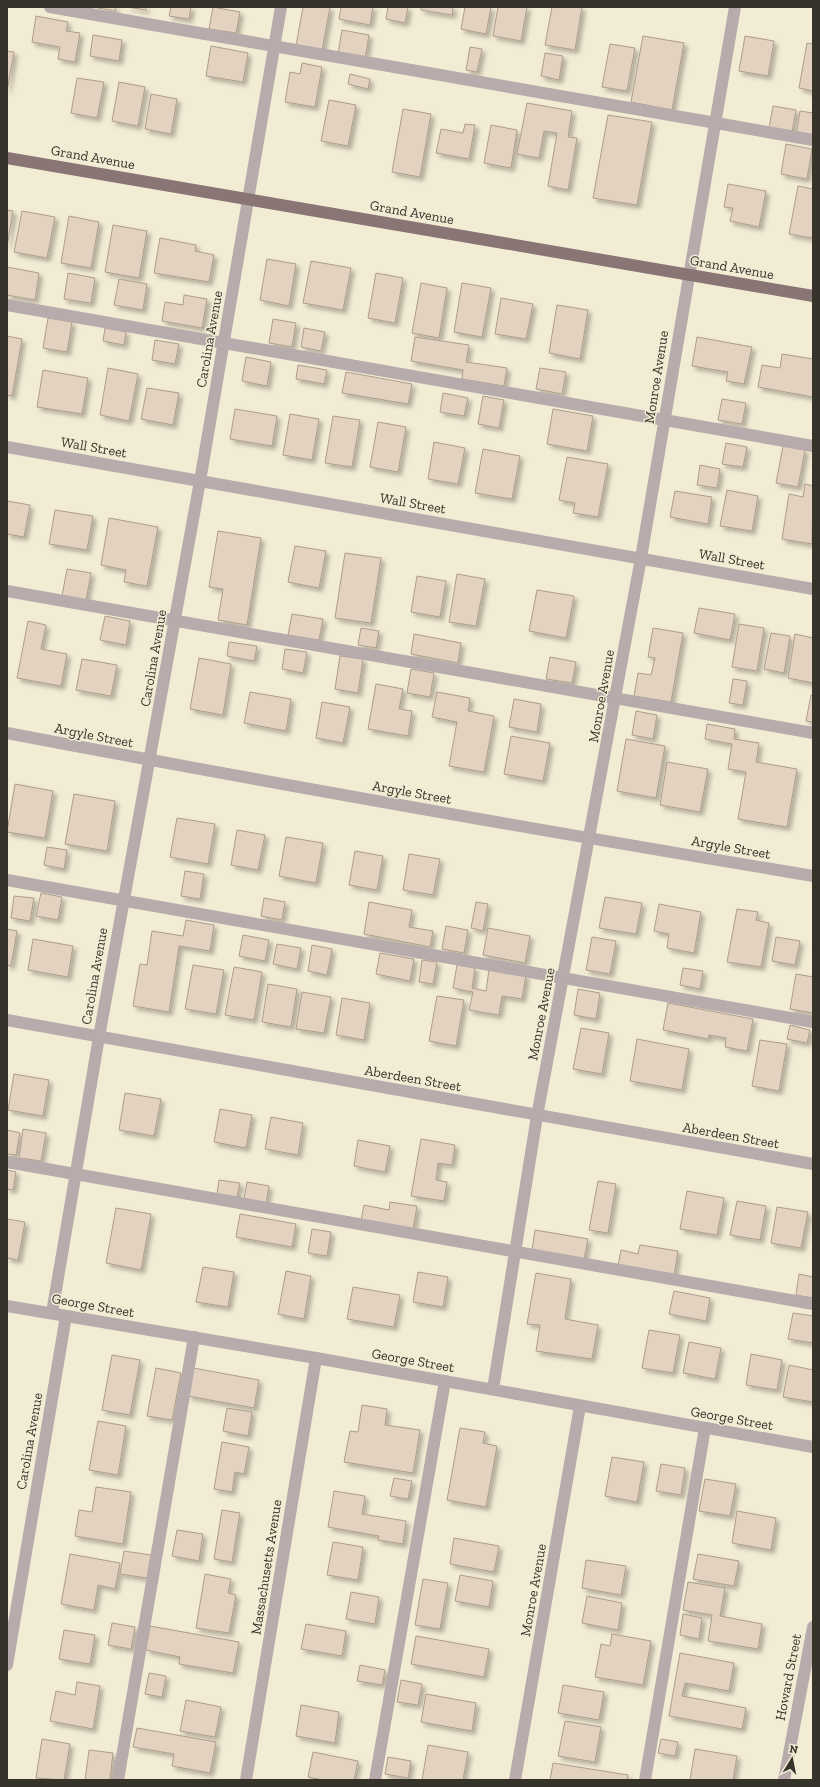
<svg xmlns="http://www.w3.org/2000/svg" width="820" height="1787" font-family="'Zilla Slab',serif">
<style>
.building{fill:#e4d2c0;stroke:#ae9c8c;filter:url(#shadow)}
.lines{fill:none;stroke-linecap:round;stroke-linejoin:round}
.minor{stroke:#b7abab;stroke-width:12}
.major{stroke:#8a7575;stroke-width:12}
.labels{text-anchor:middle;stroke-width:3;stroke-linejoin:round;paint-order:stroke}
.street-label{font-size:14px;fill:#35332a;stroke:#f3ecd5}
</style>
<defs>
<filter id="shadow"><feDropShadow dx="3.5" dy="3.5" stdDeviation="2" flood-color="#0004"/></filter>
</defs>
<rect width="100%" height="100%" fill="#f3ecd5"/>
<!-- building -->
<g class="building">
<path d="M93 7H116L115 11Z"/>
<path d="M127 7H146V10Z"/>
<path d="M171 7H191L189 19 169 16Z"/>
<path d="M213 7 240 12 236 33 209 29Z"/>
<path d="M303 7H330L322 51 296 46Z"/>
<path d="M341 7H373L370 25 339 19Z"/>
<path d="M388 7H408L405 23 386 19Z"/>
<path d="M421 7H453L452 15 421 10Z"/>
<path d="M465 7H491L486 34 461 29Z"/>
<path d="M498 7H527L521 41 493 36Z"/>
<path d="M552 7H582L575 50 545 45Z"/>
<path d="M36 16 68 22 66 31 80 33 75 62 58 59 60 47 32 42Z"/>
<path d="M342 30 369 35 365 59 338 54Z"/>
<path d="M93 35 122 40 119 61 90 56Z"/>
<path d="M643 36 684 43 672 110 631 102Z"/>
<path d="M745 36 774 41 768 76 739 71Z"/>
<path d="M807 43 813 44V91L799 88Z"/>
<path d="M610 44 635 48 627 91 602 87Z"/>
<path d="M211 46 248 53 243 82 206 76Z"/>
<path d="M470 47 482 49 477 72 466 70Z"/>
<path d="M7 51 14 52 7 91Z"/>
<path d="M545 53 563 56 559 80 541 76Z"/>
<path d="M302 63 322 67 315 107 285 102 290 72 300 74Z"/>
<path d="M350 74 370 79 368 89 348 84Z"/>
<path d="M77 78 104 82 97 118 71 113Z"/>
<path d="M119 82 145 87 138 126 112 121Z"/>
<path d="M151 94 177 99 171 134 145 129Z"/>
<path d="M329 100 356 105 348 146 321 141Z"/>
<path d="M527 103 572 111 568 137 577 138 568 190 548 186 557 133 544 131 539 158 517 154Z"/>
<path d="M773 106 796 110 792 132 769 128Z"/>
<path d="M403 109 431 114 420 177 392 172Z"/>
<path d="M800 111 813 113V138L796 135Z"/>
<path d="M608 115 652 122 637 205 593 198Z"/>
<path d="M465 124 475 125 469 159 436 153 441 129 463 133Z"/>
<path d="M491 125 517 130 511 168 484 163Z"/>
<path d="M786 144 812 149 807 179 781 174Z"/>
<path d="M728 184 766 191 759 227 730 221 733 208 724 207Z"/>
<path d="M798 186 813 189V238L789 234Z"/>
<path d="M7 210 13 211 7 246Z"/>
<path d="M22 211 55 217 47 258 14 252Z"/>
<path d="M69 216 99 222 91 268 61 263Z"/>
<path d="M113 225 147 231 139 278 105 272Z"/>
<path d="M160 238 196 245 195 251 214 255 209 282 154 273Z"/>
<path d="M267 259 296 264 289 306 260 300Z"/>
<path d="M311 261 351 268 343 310 303 303Z"/>
<path d="M7 267 39 273 35 300 7 295Z"/>
<path d="M68 273 95 278 91 303 64 299Z"/>
<path d="M376 273 403 278 395 323 368 318Z"/>
<path d="M119 279 147 284 143 310 114 305Z"/>
<path d="M421 283 447 288 439 338 412 333Z"/>
<path d="M462 283 491 288 482 337 454 332Z"/>
<path d="M184 295 207 299 202 328 162 321 165 302 183 305Z"/>
<path d="M501 298 533 304 526 339 495 334Z"/>
<path d="M557 305 588 310 580 359 549 353Z"/>
<path d="M48 318 72 322 67 352 43 348Z"/>
<path d="M273 319 296 323 292 347 269 343Z"/>
<path d="M105 328 126 332 124 345 103 341Z"/>
<path d="M304 328 325 332 321 351 301 347Z"/>
<path d="M7 336 22 339 12 396 7 395Z"/>
<path d="M415 337 469 345 466 362 507 368 504 386 462 379 463 370 411 361Z"/>
<path d="M697 337 752 347 744 384 726 381 728 372 692 366Z"/>
<path d="M155 340 179 344 175 364 152 360Z"/>
<path d="M782 354 813 359V397L758 387 762 365 780 368Z"/>
<path d="M246 357 271 362 267 386 242 381Z"/>
<path d="M298 365 327 370 324 384 296 379Z"/>
<path d="M108 368 138 374 129 421 100 415Z"/>
<path d="M540 368 566 372 562 394 536 389Z"/>
<path d="M43 370 88 378 82 414 37 407Z"/>
<path d="M346 372 412 384 408 404 342 393Z"/>
<path d="M147 388 179 393 173 425 141 419Z"/>
<path d="M443 393 468 398 464 416 440 412Z"/>
<path d="M483 396 504 400 499 428 478 424Z"/>
<path d="M722 399 746 403 742 424 718 420Z"/>
<path d="M235 409 277 416 272 446 230 439Z"/>
<path d="M553 409 593 416 587 451 547 444Z"/>
<path d="M290 414 319 419 312 460 283 455Z"/>
<path d="M333 416 360 420 352 467 325 463Z"/>
<path d="M378 422 406 427 398 472 370 467Z"/>
<path d="M434 442 465 448 458 484 428 479Z"/>
<path d="M726 443 747 447 743 467 722 464Z"/>
<path d="M783 446 805 450 798 487 776 483Z"/>
<path d="M483 449 520 456 512 499 475 493Z"/>
<path d="M567 457 608 464 598 517 573 513 575 503 559 500Z"/>
<path d="M700 465 720 469 717 488 697 485Z"/>
<path d="M805 484 813 486 812 544 782 539 789 494 803 497Z"/>
<path d="M727 490 758 496 752 531 720 526Z"/>
<path d="M675 491 712 497 708 524 670 517Z"/>
<path d="M7 501 30 505 24 537 7 534Z"/>
<path d="M55 510 93 516 87 550 49 544Z"/>
<path d="M109 518 158 527 147 586 124 582 126 570 101 565Z"/>
<path d="M218 531 261 538 247 625 218 620 223 589 209 587Z"/>
<path d="M295 546 326 551 319 588 288 582Z"/>
<path d="M345 553 381 558 371 623 335 618Z"/>
<path d="M67 569 91 573 86 600 62 596Z"/>
<path d="M457 574 485 579 476 626 449 622Z"/>
<path d="M417 576 446 581 440 617 411 612Z"/>
<path d="M537 590 574 596 566 638 529 631Z"/>
<path d="M699 608 735 614 730 640 694 633Z"/>
<path d="M292 614 323 619 319 640 288 635Z"/>
<path d="M105 616 130 621 126 645 100 640Z"/>
<path d="M28 621 46 625 41 649 67 654 61 686 17 678Z"/>
<path d="M739 624 764 628 757 671 732 667Z"/>
<path d="M361 628 379 631 376 648 358 645Z"/>
<path d="M653 628 683 633 671 702 634 696 638 673 651 675 655 658 648 657Z"/>
<path d="M771 633 790 636 784 673 764 669Z"/>
<path d="M414 634 461 643 458 663 411 654Z"/>
<path d="M795 634 813 638V683L788 678Z"/>
<path d="M229 642 257 646 254 661 227 656Z"/>
<path d="M285 649 307 652 303 673 282 669Z"/>
<path d="M340 656 363 659 358 693 335 689Z"/>
<path d="M550 657 576 662 572 683 546 679Z"/>
<path d="M199 658 231 664 223 715 190 709Z"/>
<path d="M82 659 117 665 111 696 76 690Z"/>
<path d="M411 669 434 673 430 697 407 693Z"/>
<path d="M733 679 747 681 743 705 729 703Z"/>
<path d="M376 684 403 689 399 709 412 711 408 736 368 729Z"/>
<path d="M250 692 291 699 286 731 244 723Z"/>
<path d="M437 692 470 698 468 711 494 716 484 772 449 766 457 722 432 717Z"/>
<path d="M811 695H813V722L806 721Z"/>
<path d="M514 699 541 704 537 732 509 727Z"/>
<path d="M322 702 350 707 343 743 316 738Z"/>
<path d="M636 711 657 715 653 739 632 735Z"/>
<path d="M707 724 735 729 734 739 759 743 756 762 797 769 787 827 738 819 746 772 728 769 732 744 705 739Z"/>
<path d="M511 736 550 743 543 781 504 774Z"/>
<path d="M626 739 665 746 656 798 617 791Z"/>
<path d="M667 762 708 769 700 812 660 805Z"/>
<path d="M15 784 53 791 45 838 7 832Z"/>
<path d="M74 794 115 801 107 851 65 844Z"/>
<path d="M177 818 215 824 208 864 170 857Z"/>
<path d="M237 830 265 835 258 870 231 865Z"/>
<path d="M286 837 323 843 316 883 279 876Z"/>
<path d="M47 847 67 850 64 869 44 865Z"/>
<path d="M355 851 383 856 377 890 349 885Z"/>
<path d="M409 854 440 859 433 895 403 890Z"/>
<path d="M185 871 204 874 200 899 181 896Z"/>
<path d="M41 893 62 897 58 920 36 916Z"/>
<path d="M14 896 34 898 30 921 11 918Z"/>
<path d="M605 897 642 903 636 934 599 928Z"/>
<path d="M264 898 285 902 282 920 261 916Z"/>
<path d="M369 902 412 910 409 927 433 931 430 947 364 934Z"/>
<path d="M476 902 488 904 483 931 471 928Z"/>
<path d="M659 904 701 912 694 953 667 948 669 934 654 931Z"/>
<path d="M737 909 758 912 756 920 769 923 761 967 727 962Z"/>
<path d="M186 920 214 925 210 951 179 946 169 1012 133 1006 140 964 147 965 152 931 183 936Z"/>
<path d="M446 926 468 930 464 953 442 949Z"/>
<path d="M488 928 530 936 525 963 483 955Z"/>
<path d="M7 929 17 931 11 966 7 965Z"/>
<path d="M243 935 269 940 265 961 239 956Z"/>
<path d="M592 937 616 941 610 974 586 970Z"/>
<path d="M776 937 800 941 795 965 772 961Z"/>
<path d="M33 939 73 946 68 977 28 970Z"/>
<path d="M277 944 301 948 297 969 273 964Z"/>
<path d="M312 945 332 949 327 975 308 971Z"/>
<path d="M380 953 414 959 410 981 376 974Z"/>
<path d="M422 960 437 962 433 984 419 982Z"/>
<path d="M193 965 224 970 216 1014 185 1009Z"/>
<path d="M457 965 475 968 472 988 486 991 489 969 526 975 522 999 502 996 499 1015 469 1010 473 992 453 988Z"/>
<path d="M234 967 262 972 254 1020 225 1015Z"/>
<path d="M683 968 703 971 700 989 680 985Z"/>
<path d="M796 974 813 977V1013L790 1009Z"/>
<path d="M268 984 297 989 291 1027 262 1022Z"/>
<path d="M578 989 600 993 596 1019 574 1015Z"/>
<path d="M302 992 331 997 324 1033 296 1029Z"/>
<path d="M437 996 464 1000 456 1046 429 1041Z"/>
<path d="M342 998 370 1003 364 1040 336 1035Z"/>
<path d="M668 1003 753 1019 747 1051 725 1047 726 1038 709 1035 708 1039 663 1030Z"/>
<path d="M790 1025 810 1030 807 1043 787 1039Z"/>
<path d="M581 1028 609 1033 602 1074 573 1069Z"/>
<path d="M637 1039 689 1049 682 1090 630 1081Z"/>
<path d="M760 1040 787 1044 779 1091 752 1086Z"/>
<path d="M14 1074 49 1080 43 1116 8 1110Z"/>
<path d="M125 1093 161 1099 154 1136 119 1130Z"/>
<path d="M220 1109 252 1115 246 1148 214 1142Z"/>
<path d="M271 1117 303 1123 298 1155 265 1149Z"/>
<path d="M23 1129 46 1133 41 1161 19 1158Z"/>
<path d="M7 1130 20 1133 16 1155 7 1154Z"/>
<path d="M421 1139 455 1145 452 1165 438 1163 436 1180 447 1182 444 1201 411 1196Z"/>
<path d="M358 1140 390 1146 385 1172 354 1166Z"/>
<path d="M7 1170 16 1172 13 1190 7 1189Z"/>
<path d="M219 1180 240 1183 237 1197 217 1194Z"/>
<path d="M598 1181 616 1184 608 1233 589 1230Z"/>
<path d="M247 1182 269 1186 266 1203 244 1199Z"/>
<path d="M687 1191 724 1198 717 1235 680 1229Z"/>
<path d="M737 1201 766 1206 760 1240 730 1235Z"/>
<path d="M390 1202 417 1206 413 1230 361 1220 364 1205 389 1210Z"/>
<path d="M777 1207 808 1212 801 1248 771 1243Z"/>
<path d="M116 1208 151 1214 141 1270 106 1263Z"/>
<path d="M240 1214 296 1224 292 1247 236 1237Z"/>
<path d="M7 1219 25 1222 18 1260 7 1258Z"/>
<path d="M312 1229 331 1232 327 1256 308 1253Z"/>
<path d="M535 1230 588 1239 584 1259 532 1250Z"/>
<path d="M640 1245 678 1251 674 1276 618 1266 621 1250 638 1254Z"/>
<path d="M203 1267 234 1272 228 1307 196 1302Z"/>
<path d="M286 1271 311 1276 304 1319 278 1314Z"/>
<path d="M418 1272 448 1277 443 1307 413 1302Z"/>
<path d="M536 1273 571 1279 565 1319 598 1325 592 1359 536 1351 540 1325 527 1324Z"/>
<path d="M799 1274 813 1277V1298L796 1295Z"/>
<path d="M353 1287 400 1295 394 1327 347 1319Z"/>
<path d="M674 1291 710 1298 706 1321 669 1314Z"/>
<path d="M793 1313 813 1316V1343L788 1339Z"/>
<path d="M649 1330 680 1335 673 1373 642 1368Z"/>
<path d="M689 1342 721 1348 715 1379 683 1373Z"/>
<path d="M751 1354 782 1360 777 1390 746 1385Z"/>
<path d="M112 1355 140 1360 130 1415 102 1410Z"/>
<path d="M789 1365 813 1370V1402L783 1397Z"/>
<path d="M156 1368 181 1373 172 1420 147 1416Z"/>
<path d="M193 1368 259 1380 254 1408 188 1396Z"/>
<path d="M362 1405 387 1409 385 1425 420 1430 413 1473 344 1462 350 1431 358 1432Z"/>
<path d="M227 1408 252 1412 248 1436 223 1431Z"/>
<path d="M98 1421 126 1426 118 1475 89 1470Z"/>
<path d="M460 1428 485 1432 483 1443 497 1446 486 1507 447 1500Z"/>
<path d="M222 1442 249 1447 244 1474 235 1472 232 1492 214 1489Z"/>
<path d="M612 1457 644 1462 637 1502 605 1496Z"/>
<path d="M661 1464 685 1468 681 1495 656 1491Z"/>
<path d="M394 1478 412 1481 408 1499 390 1496Z"/>
<path d="M705 1479 736 1484 730 1516 699 1511Z"/>
<path d="M96 1487 131 1492 123 1544 75 1536 79 1510 92 1512Z"/>
<path d="M334 1491 365 1496 362 1514 406 1521 403 1544 378 1540 379 1536 328 1527Z"/>
<path d="M222 1510 240 1513 232 1562 214 1559Z"/>
<path d="M737 1511 776 1518 771 1550 732 1543Z"/>
<path d="M177 1530 203 1534 199 1561 172 1556Z"/>
<path d="M454 1538 499 1546 494 1572 450 1564Z"/>
<path d="M333 1542 363 1547 358 1580 327 1575Z"/>
<path d="M124 1551 151 1555 147 1578 120 1574Z"/>
<path d="M70 1554 120 1563 115 1589 98 1585 94 1610 61 1604Z"/>
<path d="M698 1554 739 1561 734 1586 693 1579Z"/>
<path d="M586 1560 626 1566 621 1595 582 1588Z"/>
<path d="M205 1574 231 1579 228 1593 236 1595 229 1633 196 1628Z"/>
<path d="M460 1575 493 1581 489 1607 455 1601Z"/>
<path d="M423 1579 448 1583 440 1629 415 1625Z"/>
<path d="M688 1582 725 1588 720 1616 762 1624 758 1649 708 1641 712 1615 683 1610Z"/>
<path d="M351 1592 379 1597 375 1624 346 1619Z"/>
<path d="M587 1596 622 1603 618 1630 582 1623Z"/>
<path d="M683 1614 702 1618 699 1639 680 1635Z"/>
<path d="M112 1623 135 1627 131 1649 108 1645Z"/>
<path d="M306 1624 346 1631 342 1656 301 1649Z"/>
<path d="M150 1626 239 1642 233 1673 179 1664 180 1657 146 1650Z"/>
<path d="M64 1630 95 1635 90 1664 59 1659Z"/>
<path d="M612 1634 651 1641 643 1685 595 1677 601 1644 610 1646Z"/>
<path d="M416 1636 489 1649 484 1677 411 1664Z"/>
<path d="M680 1653 734 1663 729 1691 685 1683 682 1696 746 1708 742 1729 669 1716Z"/>
<path d="M360 1665 385 1670 382 1685 357 1681Z"/>
<path d="M149 1673 166 1676 162 1697 145 1694Z"/>
<path d="M401 1680 422 1684 418 1705 397 1702Z"/>
<path d="M77 1682 100 1686 93 1729 50 1721 56 1691 75 1695Z"/>
<path d="M563 1685 604 1692 599 1720 558 1713Z"/>
<path d="M426 1694 476 1703 472 1731 421 1722Z"/>
<path d="M186 1700 221 1707 215 1737 180 1731Z"/>
<path d="M301 1705 339 1712 335 1743 296 1736Z"/>
<path d="M565 1721 601 1727 595 1762 558 1756Z"/>
<path d="M137 1728 216 1742 210 1773 172 1766 174 1754 133 1747Z"/>
<path d="M42 1739 70 1744 64 1780 36 1778Z"/>
<path d="M661 1739 678 1742 675 1756 658 1753Z"/>
<path d="M428 1745 468 1752 463 1780H422Z"/>
<path d="M695 1749 737 1756 733 1780H690Z"/>
<path d="M89 1750 113 1753 110 1780H85Z"/>
<path d="M313 1752 358 1761 354 1780H323L308 1777Z"/>
<path d="M388 1757 411 1761 408 1778 385 1774Z"/>
<path d="M553 1763 628 1775 627 1780H550Z"/>
</g>
<g class="lines">
<!-- minor -->
<g class="minor">
<path d="M50 7 813 140"/>
<path d="M7 305 813 446"/>
<path d="M7 447 813 589"/>
<path d="M7 591 813 733"/>
<path d="M7 733C275 784 544 831 813 876"/>
<path d="M7 880 813 1022"/>
<path d="M7 1020 813 1164"/>
<path d="M7 1162 813 1304"/>
<path d="M7 1306 316 1358 813 1447"/>
<path d="M52 1313 99 1037 200 481 281 7"/>
<path d="M493 1389 537 1116 641 558 735 7"/>
<path d="M7 1665 66 1316"/>
<path d="M118 1780 194 1337"/>
<path d="M246 1780 316 1358"/>
<path d="M375 1780 445 1381"/>
<path d="M515 1780 580 1406"/>
<path d="M645 1780 705 1428"/>
<path d="M784 1780 813 1627"/>
</g>
<!-- major -->
<path class="major" d="M7 158 813 296"/>
</g>
<g class="labels">
<!-- street labels -->
<g class="street-label">
<text transform="translate(93 157) rotate(10)" y="5">Grand Avenue</text>
<text transform="translate(412 212) rotate(10)" y="5">Grand Avenue</text>
<text transform="translate(732 267) rotate(10)" y="5">Grand Avenue</text>
<text transform="translate(209 339) rotate(-80)" y="5">Carolina Avenue</text>
<text transform="translate(656 377) rotate(-81)" y="5">Monroe Avenue</text>
<text transform="translate(94 447) rotate(10)" y="5">Wall Street</text>
<text transform="translate(413 503) rotate(10)" y="5">Wall Street</text>
<text transform="translate(732 559) rotate(10)" y="5">Wall Street</text>
<text transform="translate(153 658) rotate(-80)" y="5">Carolina Avenue</text>
<text transform="translate(601 696) rotate(-80)" y="5">Monroe Avenue</text>
<text transform="translate(94 735) rotate(11)" y="5">Argyle Street</text>
<text transform="translate(412 792) rotate(10)" y="5">Argyle Street</text>
<text transform="translate(731 847) rotate(10)" y="5">Argyle Street</text>
<text transform="translate(94 976) rotate(-80)" y="5">Carolina Avenue</text>
<text transform="translate(541 1014) rotate(-79)" y="5">Monroe Avenue</text>
<text transform="translate(413 1078) rotate(10)" y="5">Aberdeen Street</text>
<text transform="translate(731 1135) rotate(10)" y="5">Aberdeen Street</text>
<text transform="translate(93 1305) rotate(10)" y="5">George Street</text>
<text transform="translate(413 1360) rotate(10)" y="5">George Street</text>
<text transform="translate(732 1418) rotate(10)" y="5">George Street</text>
<text transform="translate(29 1441) rotate(-80)" y="5">Carolina Avenue</text>
<text transform="translate(266 1567) rotate(-81)" y="5">Massachusetts Avenue</text>
<text transform="translate(533 1590) rotate(-80)" y="5">Monroe Avenue</text>
<text transform="translate(788 1677) rotate(-79)" y="5">Howard Street</text>
</g>
</g>
<!-- border -->
<rect width="820" height="1787" fill="none" stroke="#35332a" stroke-width="16"/>
<!-- north arrow -->
<g transform="translate(792 1759) rotate(10)" stroke="#f3ecd5" stroke-width="3" paint-order="stroke">
<path d="M0-3L7 15L0 10L-7 15Z" fill="#35332a"/>
<text y="-6" font-size="11" font-weight="bold" text-anchor="middle" fill="#35332a">N</text>
</g>
</svg>
